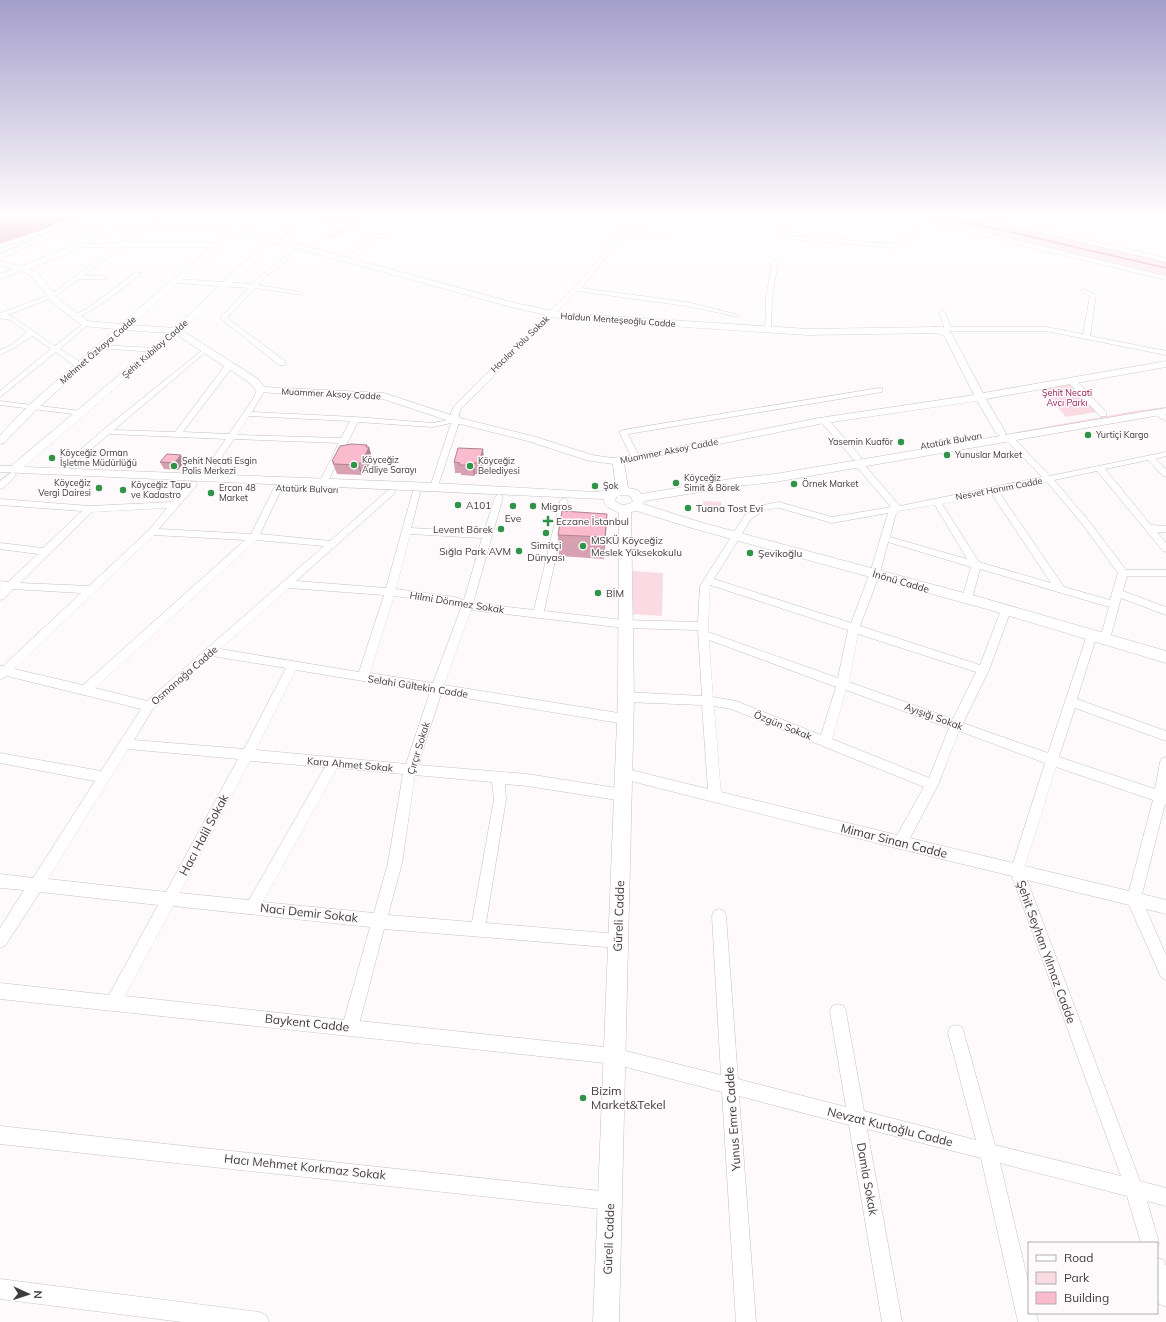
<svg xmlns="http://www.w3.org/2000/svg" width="1166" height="1322" font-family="Mulish,sans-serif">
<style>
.green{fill:#fadbe4}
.water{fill:#e27fa2}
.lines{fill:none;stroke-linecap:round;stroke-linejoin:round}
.stream{stroke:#e27fa2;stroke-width:1.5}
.street-casing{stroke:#c5c1c2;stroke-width:1}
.secondary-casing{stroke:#c5c1c2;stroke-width:1}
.street{fill:#fff;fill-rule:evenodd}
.secondary{fill:#fff;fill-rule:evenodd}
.wall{fill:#d7a1b2}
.shaded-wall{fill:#af8391}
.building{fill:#fabbcf;stroke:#af8391}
.poi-dot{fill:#309348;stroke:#fefafb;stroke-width:1.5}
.labels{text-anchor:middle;stroke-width:3;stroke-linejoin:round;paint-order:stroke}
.far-street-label{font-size:9px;fill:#3d3c3c;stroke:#fefafb}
.far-park-label{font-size:9px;fill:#972258;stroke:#fefafb}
.far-poi-label{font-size:9px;fill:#3d3c3c;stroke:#fefafb;text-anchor:start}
.poi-label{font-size:10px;fill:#3d3c3c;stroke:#fefafb;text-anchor:start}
.street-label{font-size:10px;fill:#3d3c3c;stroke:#fefafb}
.near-street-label{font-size:12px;fill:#3d3c3c;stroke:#fefafb}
.near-poi-label{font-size:12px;fill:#3d3c3c;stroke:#fefafb;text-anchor:start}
</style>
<rect width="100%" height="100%" fill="#fefafb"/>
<!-- green -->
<g class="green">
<path d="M346 214H365C357 222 338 243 326 236L329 232 342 227 343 224 315 220 313 218C322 212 336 221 346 214Z"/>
<path d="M906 214H959L1166 262V276Z"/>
<path d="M1072 383 1097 412 1066 417 1042 389Z"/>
<path d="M1166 407V409L1137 413 1013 434 1012 433 1135 411Z"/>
<path d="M703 501 721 502 723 513 704 512Z"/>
<path d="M633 571 663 573 662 616 630 614Z"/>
</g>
<!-- water -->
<path class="water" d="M0 214H82L44 230 0 244Z"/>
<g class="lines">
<!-- stream -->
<path class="stream" d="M932 214 1166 268"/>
<!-- street casing -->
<g class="street-casing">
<g id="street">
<path d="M79 214H86L47 232 0 248V244L43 230Z"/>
<path d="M173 214H179L152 230 147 229Z"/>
<path d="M187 214H230L231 215 209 231 207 230V228L222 217Z"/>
<path d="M629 214H634L624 229 669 237 666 239 622 232 609 253 581 288 687 302 739 315V317L687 306 577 291 461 409 459 413 460 420 437 489H431L430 487 451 423 433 427 358 422 327 483 323 486 319 483 339 443 234 439 206 480 203 481 199 478 226 439 109 434 63 473 60 474 56 471 103 430 205 348 208 350 207 351 114 430 175 432 226 364H229L233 366 183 432 229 434 253 399 258 388H261L265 390 252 412 355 417 433 423 452 419 451 413 454 406 582 280 605 251ZM249 416 350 421 341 438 237 435Z"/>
<path d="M771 214H782L791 217 783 235 892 244C906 242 909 231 913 219L898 214H907L1166 276V280L918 220C913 235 909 245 892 248L780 238 777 236 785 218Z"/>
<path d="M144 227 146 228V230L128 243H218L221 245 218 247H123L84 275 104 276 106 277V279H79L54 297 8 315 14 318 55 346 84 323 89 324 60 349 82 363V367H76L56 352 0 397V391L51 349 32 336 14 348 0 355V350L10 346 27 332 10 320 0 318V313L50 295 116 247H79L76 245 77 244 121 243Z"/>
<path d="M375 233 391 236C386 240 379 235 373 238L352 261H348V259L369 236Z"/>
<path d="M295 243 298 245 290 252 287 260 266 276 258 285 301 292 303 293V295L255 288 227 318 285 361V365H279L220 318 249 288 177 283 174 281 177 279 252 284C261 275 273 268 281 259 287 253 282 249 295 243Z"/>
<path d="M775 260 778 262 772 298 771 329 768 331 765 329 766 298 772 262Z"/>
<path d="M136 272 141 273C132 282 85 319 74 317V315L88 308Z"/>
<path d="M1084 289 1096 295 1090 336 1166 351V355L1046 331H931L928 329 931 327H944L939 312 942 310 945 312 951 327H1046L1083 334 1090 296 1082 292V290Z"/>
<path d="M100 345 155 348 158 350 155 352 98 348V346Z"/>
<path d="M1069 379H1075L1106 412V416H1100L1069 383Z"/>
<path d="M879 388H882V392L628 434 640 458 636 461 632 458 619 432 623 430Z"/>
<path d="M0 401 81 411 85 413 81 415 0 405Z"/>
<path d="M1154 410H1160L1166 415V421L1154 414Z"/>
<path d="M822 419H828L860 456 861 458 860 460H854L822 423Z"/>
<path d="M1005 435H1011L1050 476 1166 452V456L1156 459 1166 469V477L1163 476 1148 460 1105 469 1151 525 1166 526V532H1157L1166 543V552L1163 551 1097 471 1054 480 1089 521 1126 570H1166V576H1127L1123 591 1166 607V615L1121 598 1110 639 1109 642H1101L1100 639 1109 607 980 569 972 599 971 602H963L962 599 971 567 888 542 880 573 860 626 980 665 1001 610 1002 607H1010L1011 610 989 670 963 723 1048 753 1087 635 1088 632H1096L1097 635 1077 699 1166 731V741L1075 708 1059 757 1155 789 1160 762 1162 758 1166 757V805L1165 804 1142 894 1166 900V914L1146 909 1166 955V980L1161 977 1129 905 1027 880 1140 1181 1166 1188V1206L1147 1201 1159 1243 1157 1249V1243H1141L1127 1196 1000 1163 1029 1285V1313H1036L1038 1322H1018L981 1158 867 1129 902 1322H882L849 1125 739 1096 756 1322H736L722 1092 614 1064 0 999V983L109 995 158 905 40 892 5 946 0 948V928L24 890 0 888V874L33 878 95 781 0 763V753L101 771 141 709 7 676 0 680V666H3L81 593 13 589 4 599 0 600V590L1 589H0V581L8 582 38 554 0 549V543L43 548 82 511 0 505V499L90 506 172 502 190 482H196L197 484 196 486 159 529 251 534 274 488 278 485 282 488 260 534 330 541 388 490H394L395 492 394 494 296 581 386 588 413 491H419L420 493 411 528 484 532 495 497 499 494 503 497 473 603 534 610 560 501 564 498 568 501 544 611 623 620 698 622 700 586 745 515 758 506 779 502 832 517 891 507 856 466 855 464 859 461 862 462 900 506 1042 477 1005 439ZM1047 482 1083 525 1118 573 1110 600 1064 587 999 492ZM991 493 1051 583 979 562 942 504ZM935 505 967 559 890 537 895 516 899 511ZM167 508 149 530 89 586 20 583 92 512ZM779 508 832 523 888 513 870 573 851 623 714 579 751 519 764 510ZM410 534 482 538 464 600 455 597 396 589ZM154 535 245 540 83 685 14 669ZM256 540 324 546 147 701 95 688ZM710 585 848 630 838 678 708 632ZM289 588 384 595 359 672 220 649ZM394 596 453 604 461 608 433 683 370 673ZM471 610 625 628 698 630 702 696 626 692 622 694 620 697 622 700 626 702 702 705 708 789 623 768 619 770 617 774 619 778 900 849 1012 876 1121 1176 995 1145 964 1033 962 1027 956 1025 950 1027 948 1033 976 1140 864 1111 846 1012 844 1006 838 1004 832 1006 830 1012 846 1107 738 1079 726 916 724 911 719 909 714 911 712 916 721 1075 614 1048 360 1021 384 929 618 948 623 946 625 941 623 936 618 934 486 923 506 799 505 784 527 786 623 801 628 799 629 795 628 791 623 789 527 774 418 765 441 694 625 724 629 722 631 719 629 716 625 714 444 685ZM858 634 976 672 953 719 849 682ZM709 640 836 687 821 735 736 701 713 697ZM212 656 286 668 244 749 134 740 153 709ZM296 670 430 692 406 764 256 750ZM846 690 949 728 929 778 832 739ZM714 706 731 709 924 787 897 835 721 792ZM959 731 1045 763 1013 863 910 838 938 785ZM128 749 238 759 166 892 48 879ZM250 761 325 767 249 900 180 893ZM1056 767 1153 800 1129 891 1025 866ZM337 768 403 774 388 863 374 913 263 902ZM415 775 492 782 494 799 472 922 388 915 402 863ZM173 906 370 927 344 1020 125 996Z"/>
<path d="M12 472 15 473 16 475 15 477 3 488 0 489V481Z"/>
<path d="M0 1126 610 1192 616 1195 619 1201 616 1207 610 1210 0 1144Z"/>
<path d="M1157 1258 1164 1260 1166 1266V1307L1159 1304 1157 1299Z"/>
<path d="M0 1279 259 1312 266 1315 269 1322H182L0 1299Z"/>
</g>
</g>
<!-- secondary casing -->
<g class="secondary-casing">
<g id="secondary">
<path d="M90 214H99L71 228H100L127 214H136L112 228 234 227 249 214H256L241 228 272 237 309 214H317L279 239 515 303 563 313 808 329 937 327 949 331 953 336 983 393 1166 361V367L986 399 1006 433 1005 435 1166 408V414L775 482 737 486 645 501 643 504 703 523 983 598 1166 651V663L983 608 695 529 637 511 631 512 634 697 619 1322H593L618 697 619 513 606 506 603 499 0 472V466H11L169 333 125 330 37 409 4 443 0 444V435L29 405 115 329 83 326 55 305 31 276 22 271 0 279V274L13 269 0 265V261L21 266 66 248 93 232H61L0 259V254ZM229 231 121 324 88 321 61 301 37 272 29 269 72 252 103 232ZM237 232 267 240 175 328 131 325ZM274 242 511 307 563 319 808 335 936 333 943 335 946 339 974 395 819 418 636 455 612 458 592 455 536 437 460 418 384 393 264 387 258 379 183 331ZM177 335 250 383 257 392 383 399 452 422 528 441 586 460 613 464 616 489 596 492 434 483 24 467ZM977 401 996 433 1000 436 775 474 737 478 641 494 638 490 628 488 624 463 819 424ZM625 495 630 496 633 501 629 504 622 505 615 501 617 496Z"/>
<path d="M963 214H976L1166 258V262Z"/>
</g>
</g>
<!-- street -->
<use href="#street" class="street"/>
<!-- secondary -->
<use href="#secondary" class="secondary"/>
</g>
<!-- wall -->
<g class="wall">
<path d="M368 447H369L372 458 365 473H362L361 475 337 474 332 461Z"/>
<path d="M484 459 480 474H475L474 476 461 475V473H455L454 462Z"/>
<path d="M160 462H184L178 470 164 469Z"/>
<path d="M558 535H606L604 559 559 556Z"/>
</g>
<!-- shaded-wall -->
<g class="shaded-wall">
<path d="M367 445 368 449 369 447 372 458 365 473 362 463Z"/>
<path d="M483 449 484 459 480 474 479 463Z"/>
<path d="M181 455 184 462 178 470 174 463Z"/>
<path d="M359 463 362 473 361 475 358 465Z"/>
<path d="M474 463 475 474 474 476 473 465Z"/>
<path d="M607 514 606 535 604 559 605 537Z"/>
</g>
<!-- building -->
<g class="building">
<path d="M352 444 367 445 366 447H369L362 463H359L358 465 333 464 334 462 332 461 340 446Z"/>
<path d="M458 448 483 449 479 463H474L473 465H459L460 463 454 462Z"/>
<path d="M167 454 181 455 174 463 160 462Z"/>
<path d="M562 511 607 514 605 537 558 535Z"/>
</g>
<!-- sky -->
<linearGradient id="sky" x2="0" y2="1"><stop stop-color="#a59fcc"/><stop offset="0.54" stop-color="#fffdfd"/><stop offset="1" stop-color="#fffdfd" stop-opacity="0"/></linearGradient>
<rect width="1166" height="399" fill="url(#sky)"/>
<!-- markers -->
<g class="poi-dot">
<circle cx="1088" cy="435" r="4"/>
<circle cx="901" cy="442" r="4"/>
<circle cx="947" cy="455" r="4"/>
<circle cx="52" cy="458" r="4"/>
<circle cx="354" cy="465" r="4"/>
<circle cx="174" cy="466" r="4"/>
<circle cx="470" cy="466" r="4"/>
<circle cx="676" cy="483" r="4"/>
<circle cx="794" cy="484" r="4"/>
<circle cx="595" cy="486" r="4"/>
<circle cx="99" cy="488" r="4"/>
<circle cx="123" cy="490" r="4"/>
<circle cx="211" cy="493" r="4"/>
<circle cx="458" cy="505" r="4"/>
<circle cx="513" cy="506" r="4"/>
<circle cx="533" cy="506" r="4"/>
<circle cx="688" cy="508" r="4"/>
<path d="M546 515h4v4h4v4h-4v4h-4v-4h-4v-4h4z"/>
<circle cx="501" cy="529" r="4"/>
<circle cx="546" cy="533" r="4"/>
<circle cx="583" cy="546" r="4"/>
<circle cx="519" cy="551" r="4"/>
<circle cx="750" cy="553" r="4"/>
<circle cx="598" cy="593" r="4"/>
<circle cx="583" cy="1098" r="4"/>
</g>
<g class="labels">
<!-- far-street labels -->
<g class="far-street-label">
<text transform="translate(618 320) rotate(4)" y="3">Haldun Menteşeoğlu Cadde</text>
<text transform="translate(520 344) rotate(-44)" y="3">Hacılar Yolu Sokak</text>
<text transform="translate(155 349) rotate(-41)" y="3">Şehit Kubilay Cadde</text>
<text transform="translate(98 350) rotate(-41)" y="3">Mehmet Özkaya Cadde</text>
<text transform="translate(331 394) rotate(3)" y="3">Muammer Aksoy Cadde</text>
<text transform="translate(951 441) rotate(-10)" y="3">Atatürk Bulvarı</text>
<text transform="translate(669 451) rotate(-11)" y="3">Muammer Aksoy Cadde</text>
<text transform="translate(307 489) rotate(2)" y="3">Atatürk Bulvarı</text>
<text transform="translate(999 489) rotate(-11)" y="3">Nesvet Hanım Cadde</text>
</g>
<!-- far-park labels -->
<g class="far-park-label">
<text x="1067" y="396">Şehit Necati<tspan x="1067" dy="10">Avcı Parkı</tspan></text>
</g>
<!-- far-poi labels -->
<g class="far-poi-label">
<text x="1096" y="438">Yurtiçi Kargo</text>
<text x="893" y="445" text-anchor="end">Yasemin Kuaför</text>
<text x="60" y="456">Köyceğiz Orman<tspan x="60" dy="10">İşletme Müdürlüğü</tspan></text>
<text x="955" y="458">Yunuslar Market</text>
<text x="362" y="463">Köyceğiz<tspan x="362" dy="10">Adliye Sarayı</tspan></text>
<text x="182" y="464">Şehit Necati Esgin<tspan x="182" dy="10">Polis Merkezi</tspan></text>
<text x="478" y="464">Köyceğiz<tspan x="478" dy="10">Belediyesi</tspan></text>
<text x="684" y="481">Köyceğiz<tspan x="684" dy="10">Simit &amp; Börek</tspan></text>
<text x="91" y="486" text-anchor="end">Köyceğiz<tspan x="91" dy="10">Vergi Dairesi</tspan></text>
<text x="802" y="487">Örnek Market</text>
<text x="131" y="488">Köyceğiz Tapu<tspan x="131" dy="10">ve Kadastro</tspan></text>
<text x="603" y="489">Şok</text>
<text x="219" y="491">Ercan 48<tspan x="219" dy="10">Market</tspan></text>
</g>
<!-- poi labels -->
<g class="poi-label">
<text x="466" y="509">A101</text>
<text x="541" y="510">Migros</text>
<text x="696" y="512">Tuana Tost Evi</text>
<text x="513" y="522" text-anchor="middle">Eve</text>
<text x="556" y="525">Eczane İstanbul</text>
<text x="493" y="533" text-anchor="end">Levent Börek</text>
<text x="591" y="544">MSKÜ Köyceğiz<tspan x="591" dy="12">Meslek Yüksekokulu</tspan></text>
<text x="546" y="549" text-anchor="middle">Simitçi<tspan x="546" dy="12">Dünyası</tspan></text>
<text x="511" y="555" text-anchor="end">Sığla Park AVM</text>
<text x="758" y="557">Şevikoğlu</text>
<text x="606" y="597">BİM</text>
</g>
<!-- street labels -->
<g class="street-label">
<text transform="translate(901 581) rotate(16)" y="4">İnönü Cadde</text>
<text transform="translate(457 602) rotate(9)" y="4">Hilmi Dönmez Sokak</text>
<text transform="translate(184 675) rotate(-41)" y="4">Osmanağa Cadde</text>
<text transform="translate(418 686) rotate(9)" y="4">Selahi Gültekin Cadde</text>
<text transform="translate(934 716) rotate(20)" y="4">Ayışığı Sokak</text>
<text transform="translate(783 725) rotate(22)" y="4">Özgün Sokak</text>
<text transform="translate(418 748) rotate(-73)" y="4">Çırçır Sokak</text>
<text transform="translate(350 764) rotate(5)" y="4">Kara Ahmet Sokak</text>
</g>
<!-- near-street labels -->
<g class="near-street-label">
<text transform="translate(204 835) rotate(-62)" y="4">Hacı Halil Sokak</text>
<text transform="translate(894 841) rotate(14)" y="4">Mimar Sinan Cadde</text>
<text transform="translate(309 913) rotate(6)" y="4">Naci Demir Sokak</text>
<text transform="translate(619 916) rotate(-88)" y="4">Güreli Cadde</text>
<text transform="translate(1046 952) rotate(70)" y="4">Şehit Seyhan Yılmaz Cadde</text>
<text transform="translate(307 1023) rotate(6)" y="4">Baykent Cadde</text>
<text transform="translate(733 1119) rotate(-94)" y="4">Yunus Emre Cadde</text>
<text transform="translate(890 1127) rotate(14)" y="4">Nevzat Kurtoğlu Cadde</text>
<text transform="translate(305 1167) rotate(6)" y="4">Hacı Mehmet Korkmaz Sokak</text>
<text transform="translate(867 1179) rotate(80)" y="4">Damla Sokak</text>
<text transform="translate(609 1239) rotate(-88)" y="4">Güreli Cadde</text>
</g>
<!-- near-poi labels -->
<g class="near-poi-label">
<text x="591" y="1095">Bizim<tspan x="591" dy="14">Market&amp;Tekel</tspan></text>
</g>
</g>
<!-- legend -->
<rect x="1028" y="1242" width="130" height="72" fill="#fefafb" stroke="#b1aeaf"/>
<rect x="1036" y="1255" width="20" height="6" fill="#ffffff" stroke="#b1aeaf"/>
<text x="1064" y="1262" font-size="12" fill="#3d3c3c">Road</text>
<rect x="1036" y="1272" width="20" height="12" fill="#fadbe4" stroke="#b1aeaf"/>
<text x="1064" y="1282" font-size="12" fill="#3d3c3c">Park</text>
<rect x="1036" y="1292" width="20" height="12" fill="#fabbcf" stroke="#b1aeaf"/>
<text x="1064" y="1302" font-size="12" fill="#3d3c3c">Building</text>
<!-- north arrow -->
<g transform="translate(28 1294) rotate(93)" stroke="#fefafb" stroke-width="3" paint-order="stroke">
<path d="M0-3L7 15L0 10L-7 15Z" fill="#3d3c3c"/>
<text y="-6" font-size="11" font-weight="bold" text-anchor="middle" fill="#3d3c3c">N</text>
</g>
</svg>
